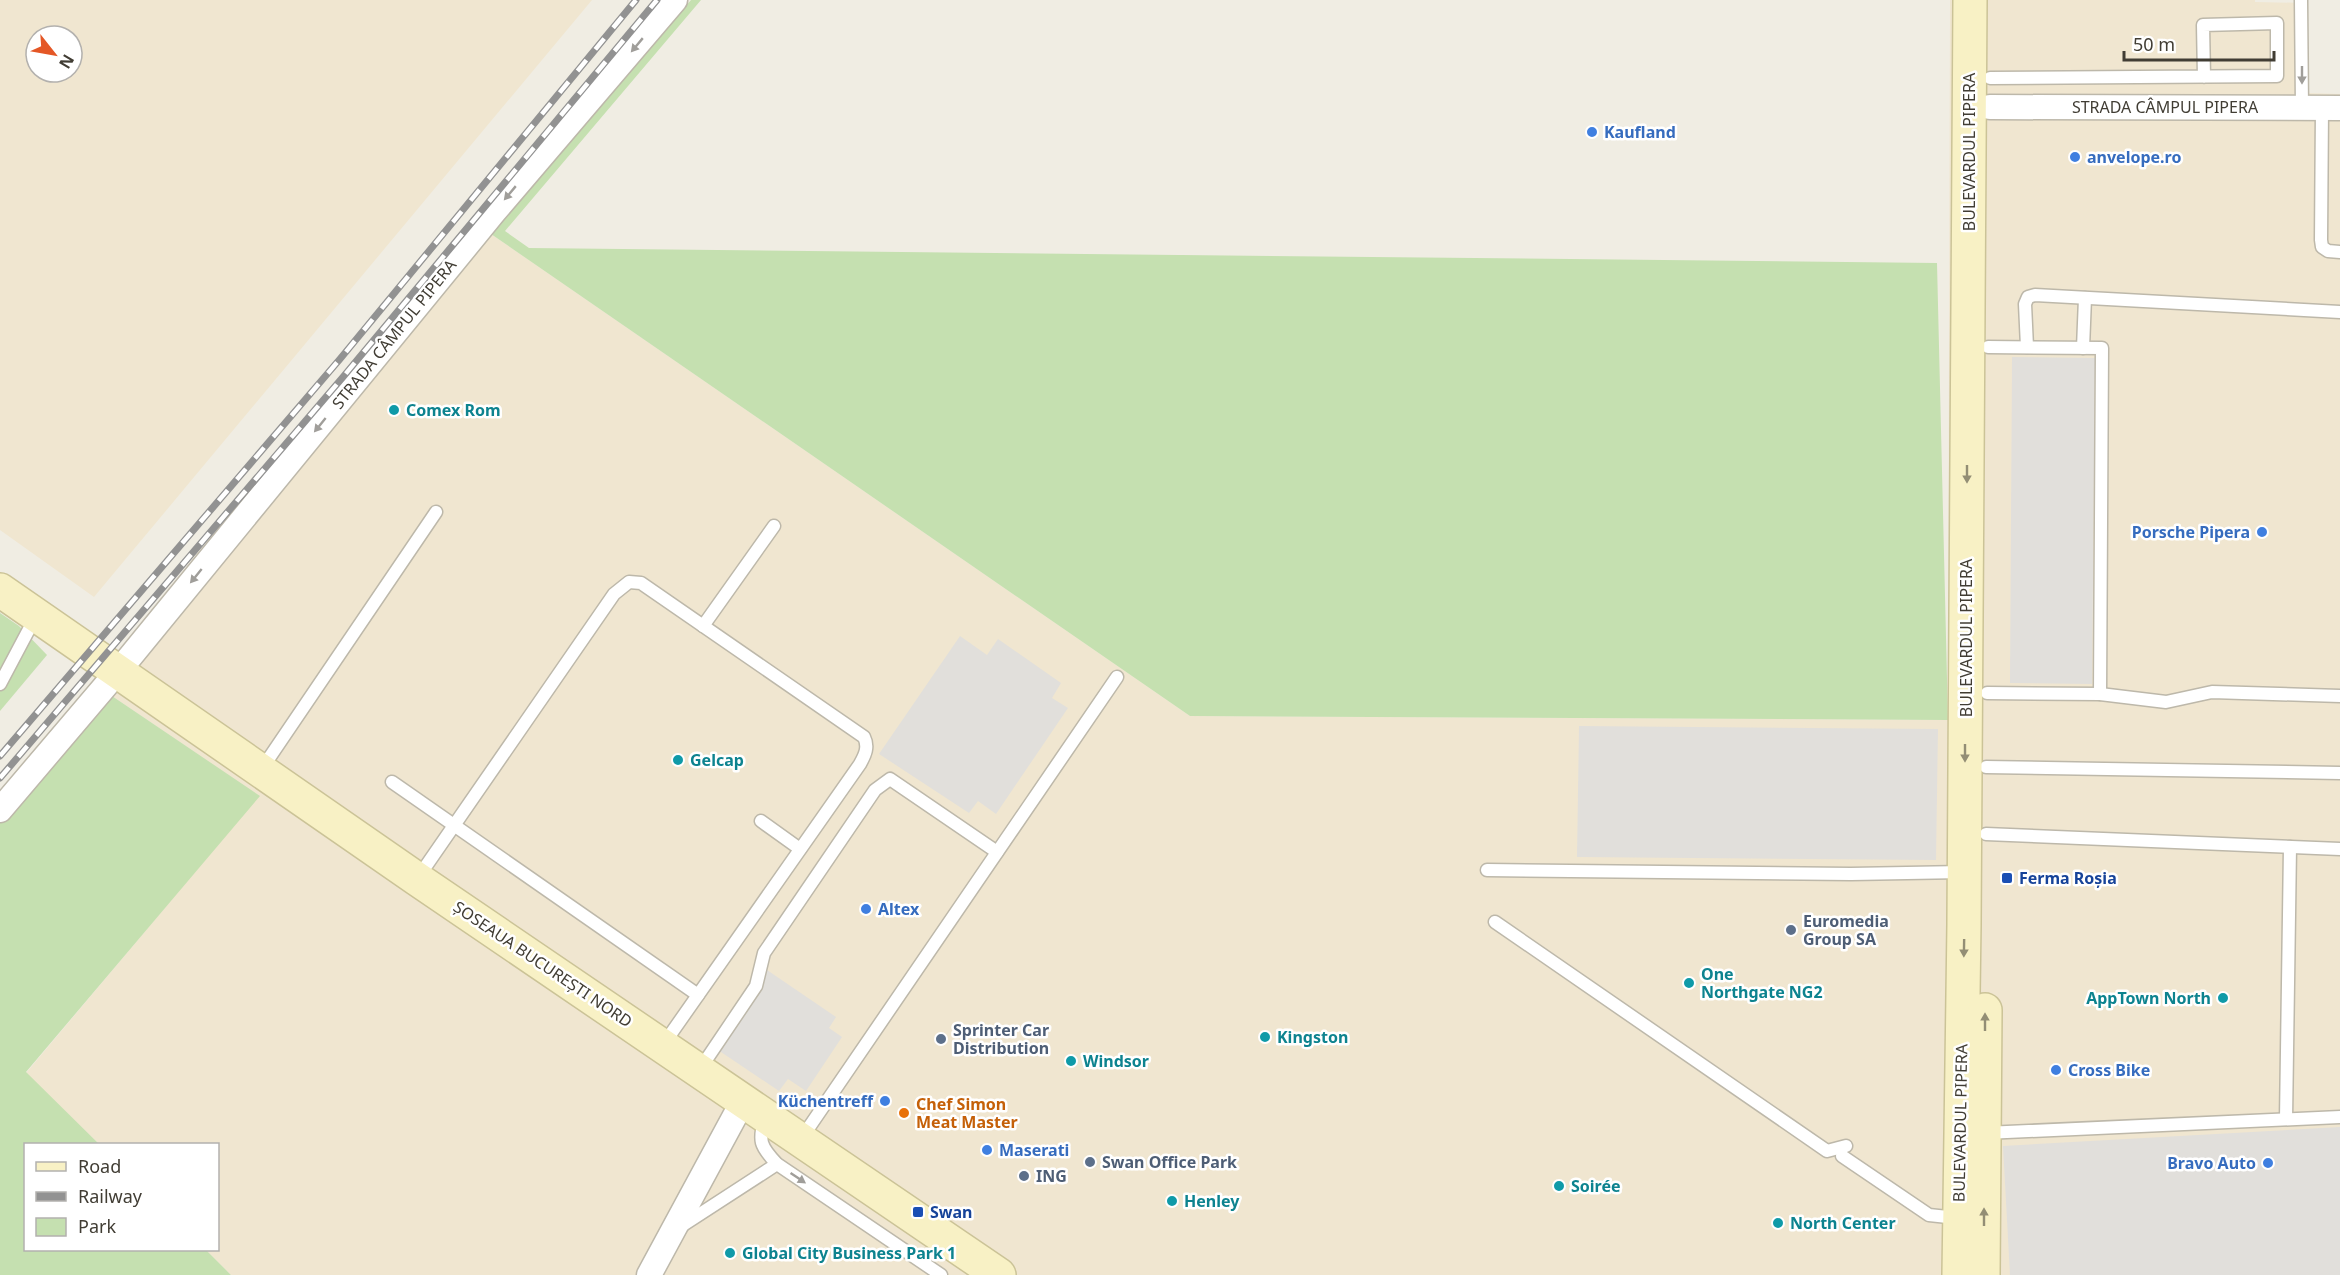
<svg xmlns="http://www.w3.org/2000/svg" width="2340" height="1275" font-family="'Noto Sans',sans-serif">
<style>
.commercial{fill:#f0e6d0;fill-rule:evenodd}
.green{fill:#c5e0b0}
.parking{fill:#e1dfdb}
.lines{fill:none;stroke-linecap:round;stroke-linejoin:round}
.lane-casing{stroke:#bdb8aa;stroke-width:15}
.street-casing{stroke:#bdb8aa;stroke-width:27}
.secondary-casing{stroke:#cbc397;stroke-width:36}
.lane{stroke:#fff;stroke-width:12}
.street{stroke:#fff;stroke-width:24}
.secondary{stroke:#f8f1c5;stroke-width:33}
.rail-casing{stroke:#929292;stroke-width:7}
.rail{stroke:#fff;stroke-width:4.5;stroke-dasharray:14;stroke-linecap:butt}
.oneway{fill:#a09e9a}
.oneway2{fill:#938e75}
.shop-dot{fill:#3f7fe0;stroke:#fff;stroke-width:2}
.culture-dot{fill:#0f9aa8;stroke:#fff;stroke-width:2}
.transit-dot{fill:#1a4fb4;stroke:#fff;stroke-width:2}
.service-dot{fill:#5c6f8a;stroke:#fff;stroke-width:2}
.food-dot{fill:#e8710a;stroke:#fff;stroke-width:2}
.labels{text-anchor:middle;stroke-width:5;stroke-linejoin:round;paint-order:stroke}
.street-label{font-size:16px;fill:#413d34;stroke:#fff}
.shop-label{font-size:16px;font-weight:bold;fill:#366cbe;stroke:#fff;text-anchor:start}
.culture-label{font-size:16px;font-weight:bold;fill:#0d838f;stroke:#fff;text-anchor:start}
.transit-label{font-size:16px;font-weight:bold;fill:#164399;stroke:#fff;text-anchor:start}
.service-label{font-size:16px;font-weight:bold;fill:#4e5e75;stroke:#fff;text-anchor:start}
.food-label{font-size:16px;font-weight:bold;fill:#c56008;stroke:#fff;text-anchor:start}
</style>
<rect width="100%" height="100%" fill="#f0ede3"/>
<!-- commercial -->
<g class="commercial">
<path d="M0 0H592L94 597 0 530ZM36 36H72V72H36Z"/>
<path d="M1950 0H2255V2L2306 3 2303 93 2340 94V1275H231L206 1250H218V1144H99L26 1073 259 796 112 696 491 234 1190 716 1948 720Z"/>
</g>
<!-- green -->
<g class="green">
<path d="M691 0H701L505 231 529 248 1937 263 1948 720 1190 716 491 234Z"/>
<path d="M0 613 19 626 47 655 0 711Z"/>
<path d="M112 696 260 796 26 1072 99 1144H26V1250H206L231 1275H0V797Z"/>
</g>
<!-- parking -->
<g class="parking">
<path d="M2012 357 2095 358 2092 684 2010 683Z"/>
<path d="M960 636 987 655 998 639 1061 683 1052 698 1068 708 996 814 978 801 969 813 879 754Z"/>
<path d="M1579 726 1938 729 1936 860 1577 857Z"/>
<path d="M767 970 836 1017 829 1028 842 1037 806 1091 788 1079 779 1091 715 1048Z"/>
<path d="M2340 1127V1275H2010L2003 1146Z"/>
</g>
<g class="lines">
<!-- lane casing -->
<g class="lane-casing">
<g id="lane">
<path d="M2301 0 2302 108"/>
<path d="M1990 78 2277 76V23L2203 25 2204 77"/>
<path d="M2322 108 2321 240 2322 247 2328 251 2340 252"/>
<path d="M1988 347 2102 348 2100 694"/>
<path d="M2027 347 2025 304 2028 297 2035 295 2340 312"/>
<path d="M2083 348 2085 298"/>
<path d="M703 626 774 526"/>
<path d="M0 684 36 616"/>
<path d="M1987 693 2100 694 2166 702 2212 692 2340 696"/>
<path d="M1986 767 2340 773"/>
<path d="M261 770 436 512"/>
<path d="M392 782 698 995"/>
<path d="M761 821 800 849"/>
<path d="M1986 834 2340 849"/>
<path d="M1487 870 1851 874 1963 872"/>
<path d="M417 879 614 594 629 582 641 583 864 737C869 747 865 755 860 764L663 1045"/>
<path d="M1495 922 1827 1151 1846 1146"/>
<path d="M700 1069 756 986 764 953 875 790 890 779 997 852"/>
<path d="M765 1117C758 1141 760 1146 777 1164L941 1275"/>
<path d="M2286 1119 2290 847"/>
<path d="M1985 1133 2340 1117"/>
<path d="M801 1139 1117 677"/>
<path d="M1842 1156 1929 1215 1957 1218"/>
<path d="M680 1227 777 1164"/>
</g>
</g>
<!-- street casing -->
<g class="street-casing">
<g id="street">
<path d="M1990 107 2340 108"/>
<path d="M0 810 130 657 494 212 675 0"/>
<path d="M649 1275 743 1101"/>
</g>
</g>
<!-- secondary casing -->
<g class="secondary-casing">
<g id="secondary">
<path d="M0 590 417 879 999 1275"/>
<path d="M1959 1275 1964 924 1970 0"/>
<path d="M1983 1275 1985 1010"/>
</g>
</g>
<!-- lane -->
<use href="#lane" class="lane"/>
<!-- street -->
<use href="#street" class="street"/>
<!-- secondary -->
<use href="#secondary" class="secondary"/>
<!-- rail casing -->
<g class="rail-casing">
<g id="rail">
<path d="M0 756 340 359 636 0"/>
<path d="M0 778 343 377 657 0"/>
</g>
</g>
<!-- rail -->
<use href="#rail" class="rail"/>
</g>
<!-- one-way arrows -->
<defs><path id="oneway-solid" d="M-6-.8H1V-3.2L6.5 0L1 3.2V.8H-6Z" transform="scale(1.5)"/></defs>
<g class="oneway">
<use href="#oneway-solid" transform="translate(637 45) rotate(130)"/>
<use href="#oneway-solid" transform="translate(2302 75) rotate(90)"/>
<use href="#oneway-solid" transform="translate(510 193) rotate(130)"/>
<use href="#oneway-solid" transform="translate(320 425) rotate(129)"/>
<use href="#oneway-solid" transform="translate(196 576) rotate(129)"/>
<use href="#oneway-solid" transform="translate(798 1178) rotate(34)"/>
</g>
<g class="oneway2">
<use href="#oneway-solid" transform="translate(1967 474) rotate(90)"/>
<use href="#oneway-solid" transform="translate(1965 753) rotate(90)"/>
<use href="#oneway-solid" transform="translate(1964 948) rotate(91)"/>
<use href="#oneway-solid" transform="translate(1985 1022) rotate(-90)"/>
<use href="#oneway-solid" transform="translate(1984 1217) rotate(-90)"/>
</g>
<!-- markers -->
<g class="shop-dot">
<circle cx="1592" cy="132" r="6"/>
<circle cx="2075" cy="157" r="6"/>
<circle cx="2262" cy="532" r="6"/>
<circle cx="866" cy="909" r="6"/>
<circle cx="2056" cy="1070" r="6"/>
<circle cx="885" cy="1101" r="6"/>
<circle cx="987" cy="1150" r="6"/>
<circle cx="2268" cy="1163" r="6"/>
</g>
<g class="culture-dot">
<circle cx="394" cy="410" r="6"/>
<circle cx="678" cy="760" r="6"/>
<circle cx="1689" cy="983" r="6"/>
<circle cx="2223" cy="998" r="6"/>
<circle cx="1265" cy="1037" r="6"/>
<circle cx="1071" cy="1061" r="6"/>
<circle cx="1559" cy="1186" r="6"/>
<circle cx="1172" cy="1201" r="6"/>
<circle cx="1778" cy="1223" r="6"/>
<circle cx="730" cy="1253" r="6"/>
</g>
<g class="transit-dot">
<rect x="2001" y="872" width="12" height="12" rx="3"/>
<rect x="912" y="1206" width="12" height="12" rx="3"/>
</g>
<g class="service-dot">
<circle cx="1791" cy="930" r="6"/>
<circle cx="941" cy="1039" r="6"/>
<circle cx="1090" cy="1162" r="6"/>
<circle cx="1024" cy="1176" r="6"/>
</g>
<circle class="food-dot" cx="904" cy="1113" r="6"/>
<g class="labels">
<!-- street labels -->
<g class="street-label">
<text x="2165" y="113">STRADA CÂMPUL PIPERA</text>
<text transform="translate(1969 152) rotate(-90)" y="6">BULEVARDUL PIPERA</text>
<text transform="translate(394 334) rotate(-51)" y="6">STRADA CÂMPUL PIPERA</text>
<text transform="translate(1966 638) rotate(-90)" y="6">BULEVARDUL PIPERA</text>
<text transform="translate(543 964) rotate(34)" y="6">ȘOSEAUA BUCUREȘTI NORD</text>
<text transform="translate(1960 1123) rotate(-89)" y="6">BULEVARDUL PIPERA</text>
</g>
<!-- shop labels -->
<g class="shop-label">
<text x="1604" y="138">Kaufland</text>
<text x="2087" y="163">anvelope.ro</text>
<text x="2250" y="538" text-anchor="end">Porsche Pipera</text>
<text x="878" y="915">Altex</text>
<text x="2068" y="1076">Cross Bike</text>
<text x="873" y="1107" text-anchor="end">Küchentreff</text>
<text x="999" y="1156">Maserati</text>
<text x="2256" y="1169" text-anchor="end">Bravo Auto</text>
</g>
<!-- culture labels -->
<g class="culture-label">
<text x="406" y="416">Comex Rom</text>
<text x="690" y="766">Gelcap</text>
<text x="1701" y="980">One<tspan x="1701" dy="18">Northgate NG2</tspan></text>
<text x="2211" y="1004" text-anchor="end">AppTown North</text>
<text x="1277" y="1043">Kingston</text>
<text x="1083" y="1067">Windsor</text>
<text x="1571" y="1192">Soirée</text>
<text x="1184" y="1207">Henley</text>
<text x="1790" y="1229">North Center</text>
<text x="742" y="1259">Global City Business Park 1</text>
</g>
<!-- transit labels -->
<g class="transit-label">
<text x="2019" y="884">Ferma Roșia</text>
<text x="930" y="1218">Swan</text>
</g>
<!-- service labels -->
<g class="service-label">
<text x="1803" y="927">Euromedia<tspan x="1803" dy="18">Group SA</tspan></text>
<text x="953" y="1036">Sprinter Car<tspan x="953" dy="18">Distribution</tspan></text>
<text x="1102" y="1168">Swan Office Park</text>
<text x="1036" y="1182">ING</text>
</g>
<!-- food labels -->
<g class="food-label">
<text x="916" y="1110">Chef Simon<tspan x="916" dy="18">Meat Master</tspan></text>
</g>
</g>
<!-- legend -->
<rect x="24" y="1143" width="195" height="108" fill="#ffffff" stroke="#b3b1ae" stroke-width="1.5"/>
<rect x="36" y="1162" width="30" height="9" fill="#f8f1c5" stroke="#b3b1ae" stroke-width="1.5"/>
<text x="78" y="1173" font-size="18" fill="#413d34">Road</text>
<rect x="36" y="1192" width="30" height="9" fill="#929292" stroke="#b3b1ae" stroke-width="1.5"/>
<text x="78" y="1203" font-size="18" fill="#413d34">Railway</text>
<rect x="36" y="1218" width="30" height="18" fill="#c5e0b0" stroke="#b3b1ae" stroke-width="1.5"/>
<text x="78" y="1233" font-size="18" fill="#413d34">Park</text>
<!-- north arrow -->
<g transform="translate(54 54) rotate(121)"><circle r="28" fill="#ffffff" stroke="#b3b1ae" stroke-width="1.5"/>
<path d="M0-4.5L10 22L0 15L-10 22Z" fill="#e45726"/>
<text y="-9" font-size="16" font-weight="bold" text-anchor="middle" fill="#413d34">N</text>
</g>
<!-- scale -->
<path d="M2124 51v9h150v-9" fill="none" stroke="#413d34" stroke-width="3"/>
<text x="2133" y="51" font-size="18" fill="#413d34" stroke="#ffffff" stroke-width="4.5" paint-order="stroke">50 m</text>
</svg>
